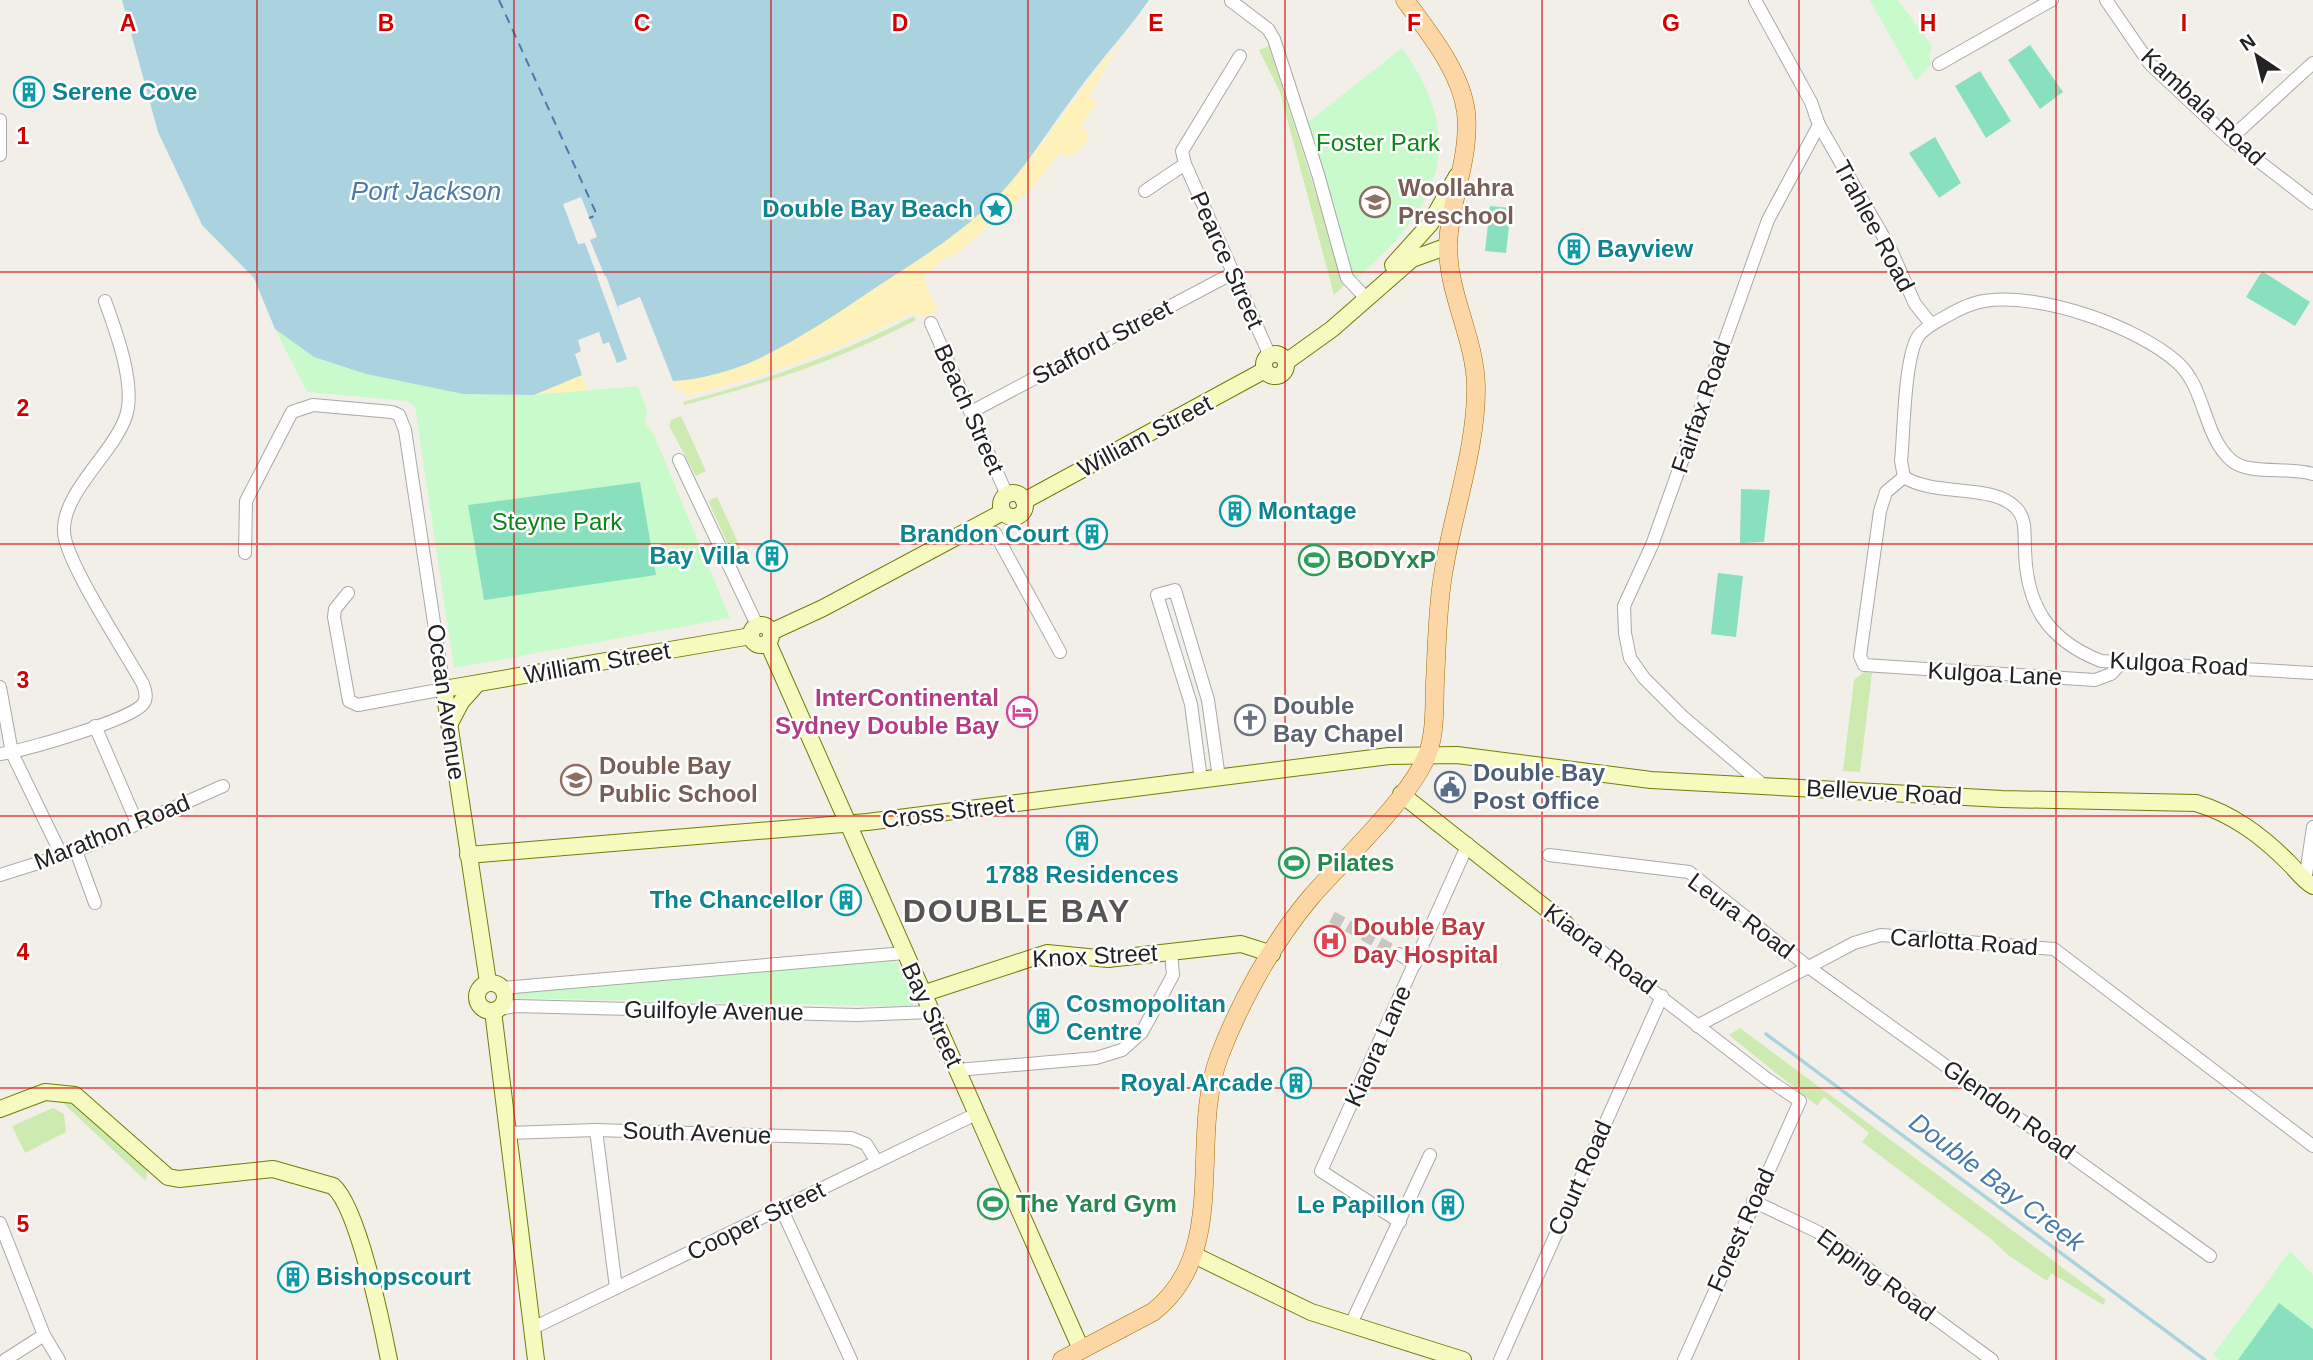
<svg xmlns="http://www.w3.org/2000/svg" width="2313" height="1360" font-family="Arial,sans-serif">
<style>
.grass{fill:#cdebb0}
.sand{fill:#fff1ba}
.park{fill:#c8facc}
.pitch{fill:#88e0be}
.water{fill:#aad3df}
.pier{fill:#f2efe9}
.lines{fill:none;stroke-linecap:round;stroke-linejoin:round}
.stream{stroke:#aad3df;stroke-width:3.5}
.ferry{stroke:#4a7aab;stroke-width:2;stroke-dasharray:9 7;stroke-linecap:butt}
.street-tunnel{stroke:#c8c6c1;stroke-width:12;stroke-dasharray:12 6;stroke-linecap:butt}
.street-casing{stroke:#a9a9a9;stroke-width:14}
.secondary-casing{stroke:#707d05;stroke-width:18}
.primary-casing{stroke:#a06b00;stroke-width:19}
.street{stroke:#fff;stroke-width:12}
.secondary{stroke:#f7fabf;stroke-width:16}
.primary{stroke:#fcd6a4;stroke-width:18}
.grid{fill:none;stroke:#d40000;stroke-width:2;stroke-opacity:0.55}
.labels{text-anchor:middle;stroke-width:5;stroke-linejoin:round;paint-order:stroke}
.culture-label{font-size:24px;font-weight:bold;fill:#0d838f;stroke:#fff;text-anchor:end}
.street-label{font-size:24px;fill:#222;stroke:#fff}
.park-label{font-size:24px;fill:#0c8416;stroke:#fff}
.education-label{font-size:24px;font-weight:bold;fill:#785e54;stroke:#fff;text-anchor:start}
.leisure-label{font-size:24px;font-weight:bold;fill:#27864d;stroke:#fff;text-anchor:start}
.hotel-label{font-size:24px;font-weight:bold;fill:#b23c85;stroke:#fff;text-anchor:end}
.worship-label{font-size:24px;font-weight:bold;fill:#5b616d;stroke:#fff;text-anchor:start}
.service-label{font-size:24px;font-weight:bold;fill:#4e5e75;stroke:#fff;text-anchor:start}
.health-label{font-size:24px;font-weight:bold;fill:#be3a42;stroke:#fff;text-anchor:start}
.water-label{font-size:26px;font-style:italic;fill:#4a7aab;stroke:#fff}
.district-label{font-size:32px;font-weight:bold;letter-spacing:2px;fill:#555;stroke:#fff}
.grid-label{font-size:23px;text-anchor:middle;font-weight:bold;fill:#d40000;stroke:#fff;stroke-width:5;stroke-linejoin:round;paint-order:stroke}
</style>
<rect width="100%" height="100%" fill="#f2efe9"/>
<!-- grass -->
<g class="grass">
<path d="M1269 46 1345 285 1334 295 1280 92 1259 50Z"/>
<path d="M914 316 916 320C838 361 768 383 684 405L683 402C766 380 838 355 914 316Z"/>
<path d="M681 416 706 471 696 476 669 426 671 420Z"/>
<path d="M717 497 747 562 738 566 708 501Z"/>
<path d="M1864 672 1872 673 1860 772 1843 771 1854 680Z"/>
<path d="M1740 1028 2106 1300 2103 1305 2051 1273 2047 1281 2008 1255 1991 1239 1862 1142 1869 1133 1824 1097 1817 1106 1729 1035Z"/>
<path d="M70 1099 92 1115 147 1170 146 1181 61 1101Z"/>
<path d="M53 1108 64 1114 66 1132 25 1153 12 1126Z"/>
</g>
<!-- sand -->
<g class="sand">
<path d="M1119 43 1089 96 1097 104 1082 123 1089 139 1076 153 1065 157 1062 150 1032 188 953 257 951 253 923 277 938 310 922 318 912 313C838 350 765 377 685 396L683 390 676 392 673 381C699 380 737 370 760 358 803 337 843 309 883 283 924 256 967 229 1001 193 1044 146 1077 91 1119 43Z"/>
<path d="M582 375 589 393 534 395Z"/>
</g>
<!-- park -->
<g class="park">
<path d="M1872 0H1898L1932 46 1929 55 1931 64 1916 81 1870 1Z"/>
<path d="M1402 48C1470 144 1438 207 1357 278L1352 274 1307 123Z"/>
<path d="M275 329 314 357 366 374 463 394 534 395 638 386 647 410 645 423 654 435 730 618 454 668 415 407 407 401 307 392Z"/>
<path d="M896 960 916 1000 911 1007 516 998V992Z"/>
<path d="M2290 1251 2313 1275V1360H2219L2213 1355Z"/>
</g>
<!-- pitch -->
<g class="pitch">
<path d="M2030 45 2063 92 2040 109 2008 60Z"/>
<path d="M1980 71 2011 121 1986 138 1955 86Z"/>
<path d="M1935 137 1961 183 1939 198 1909 153Z"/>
<path d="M1490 206 1511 208 1506 253 1485 251Z"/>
<path d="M2262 271 2310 302 2295 326 2246 297Z"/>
<path d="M640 482 656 575 484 600 468 505Z"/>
<path d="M1741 489 1770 490 1764 542 1740 543Z"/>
<path d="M1718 573 1743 576 1736 637 1711 634Z"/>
<path d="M2279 1303 2313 1329V1360H2238Z"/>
</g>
<!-- water -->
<path class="water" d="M122 0H1149C1127 32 1100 60 1077 92 1051 126 1030 162 1000 194 965 231 920 259 878 286 840 312 801 338 760 358 736 370 699 380 673 381L640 297 618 306 622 320 606 276 598 279 627 359 617 363 609 342 603 344 599 332 578 340 581 351 575 354 582 375 534 395 463 394 366 374 314 357 275 329 254 278 202 225 158 132Z"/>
<!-- pier -->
<path class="pier" d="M581 197 597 237 590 240 624 323 619 321 602 281 631 357 629 362 585 243 578 244 563 204Z"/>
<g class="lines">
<!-- stream -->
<path class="stream" d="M1766 1034 2205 1360"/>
<!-- ferry -->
<path class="ferry" d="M499 0 597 215 589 218"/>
<!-- street-tunnel -->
<path class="street-tunnel" d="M1332 917 1399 954"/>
<!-- street casing -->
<g class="street-casing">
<g id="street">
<path d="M1755 0 1811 102 1819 125 1890 248 1915 304 1931 324"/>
<path d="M2106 0 2150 64 2230 139 2313 203"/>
<path d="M1231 1 1268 29 1274 39 1318 174 1347 278 1366 298"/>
<path d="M1939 64 2052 0"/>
<path d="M0 120V155"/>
<path d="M2230 139 2313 63"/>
<path d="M1185 164 1270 356"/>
<path d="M1145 191 1185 164 1182 151 1240 56"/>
<path d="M931 323 1007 495"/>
<path d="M971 412 1233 273"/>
<path d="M679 460 757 625"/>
<path d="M1904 477 1901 461C1904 433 1904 356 1919 335 1926 327 1936 322 1945 317 1957 310 1970 303 1984 301 2039 292 2137 326 2178 363 2206 389 2203 435 2231 460 2249 476 2289 466 2313 474"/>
<path d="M1904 477C1935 497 1992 483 2016 508 2027 519 2024 535 2025 549 2026 606 2048 640 2101 661L2313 673"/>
<path d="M1904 477 1886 492 1880 511 1860 656 1864 665 2095 680 2111 674 2122 662"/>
<path d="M995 533 1060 652"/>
<path d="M245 553 246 501 292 412 313 405 392 412 399 415 405 430 444 689 358 705 349 701 334 617 335 609 348 593"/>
<path d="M0 687 12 753 62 856"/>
<path d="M95 726 137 823"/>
<path d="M0 754C23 751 131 720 143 704 148 698 145 690 143 684 126 653 65 561 64 532 62 492 114 453 126 416 136 385 116 331 105 301"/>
<path d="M1201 780 1191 704 1157 595 1175 590 1208 700 1219 778"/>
<path d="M1762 784 1682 716 1644 678 1630 658 1625 633 1624 606 1652 545 1768 220 1819 125"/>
<path d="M76 851 95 903"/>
<path d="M1549 855 1689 872 1807 966 2210 1256"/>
<path d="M0 875 76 851 223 786"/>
<path d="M2305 881 2313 827"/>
<path d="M1566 924 1767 1079 1800 1101 1684 1360"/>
<path d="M1399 954 1415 964"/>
<path d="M502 988 904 953"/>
<path d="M499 1009 516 1006 857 1015 930 1012"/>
<path d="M1697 1026 1854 943 1881 935 2054 949 2313 1146"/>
<path d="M957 1070 1096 1058 1122 1050 1142 1032 1173 975 1171 952"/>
<path d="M596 1130 616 1288"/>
<path d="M506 1133 596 1130 851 1138 866 1144 877 1162"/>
<path d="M1753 1201 1818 1232 1992 1360"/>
<path d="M782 1210 851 1360"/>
<path d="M1400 1222 1321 1171 1468 844"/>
<path d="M0 1223 44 1335 5 1360"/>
<path d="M1350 1326 1430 1155"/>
<path d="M533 1328 978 1113"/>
<path d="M44 1335 59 1360"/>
<path d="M1500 1360 1662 996"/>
</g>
</g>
<!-- secondary casing -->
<g class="secondary-casing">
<g id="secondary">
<path d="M1393 265 1430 224 1457 176"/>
<circle cx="1275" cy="365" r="11"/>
<path d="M1286 362 1332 329 1412 259 1448 246"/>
<circle cx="1013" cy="505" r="12"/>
<path d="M1024 501 1265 370"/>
<circle cx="761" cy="635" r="10"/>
<path d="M771 632 823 608 1003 512"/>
<path d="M768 643 1081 1349"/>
<path d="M450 723 461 702 477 684"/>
<path d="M1401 794 1566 924"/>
<path d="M468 855 867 822 1389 756 1457 755 1651 780 2002 799 2196 803C2233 814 2262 836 2289 863 2297 871 2303 880 2313 886"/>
<path d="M488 982 444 689 751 636"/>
<circle cx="491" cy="997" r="14"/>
<path d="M922 994 1047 953 1108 959 1241 944 1272 954"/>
<path d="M493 1011 536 1360"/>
<path d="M0 1109 45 1092 75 1095 168 1177 179 1179 273 1169 333 1186C358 1207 382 1324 389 1360"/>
<path d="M1194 1255 1311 1312 1463 1360"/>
</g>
</g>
<!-- primary casing -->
<g class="primary-casing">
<path id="primary" d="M1062 1360 1153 1312C1231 1251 1188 1140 1219 1057 1240 1002 1273 942 1311 897 1345 858 1404 804 1425 760 1436 737 1434 707 1435 682 1437 647 1437 611 1443 575 1452 515 1477 447 1476 386 1475 338 1448 295 1448 246 1449 201 1471 158 1466 112 1461 71 1428 32 1405 0"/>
</g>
<!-- street -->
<use href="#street" class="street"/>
<!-- secondary -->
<use href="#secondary" class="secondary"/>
<!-- primary -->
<use href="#primary" class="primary"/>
</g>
<!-- grid -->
<path class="grid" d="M257 0V1360M514 0V1360M771 0V1360M1028 0V1360M1285 0V1360M1542 0V1360M1799 0V1360M2056 0V1360M0 272H2313M0 544H2313M0 816H2313M0 1088H2313"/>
<!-- icons -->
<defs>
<g id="building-ring" transform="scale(1.575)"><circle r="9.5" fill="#fff" stroke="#0f9aa8" stroke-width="1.5"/><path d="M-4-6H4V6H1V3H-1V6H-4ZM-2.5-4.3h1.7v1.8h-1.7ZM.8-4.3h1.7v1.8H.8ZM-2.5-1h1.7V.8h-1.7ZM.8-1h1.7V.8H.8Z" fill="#0f9aa8"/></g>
<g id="school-ring" transform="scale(1.575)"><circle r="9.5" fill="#fff" stroke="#8d6e63" stroke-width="1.5"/><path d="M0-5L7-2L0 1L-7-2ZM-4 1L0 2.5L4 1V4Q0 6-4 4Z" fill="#8d6e63"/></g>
<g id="sight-ring" transform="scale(1.575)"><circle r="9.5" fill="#fff" stroke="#0f9aa8" stroke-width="1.5"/><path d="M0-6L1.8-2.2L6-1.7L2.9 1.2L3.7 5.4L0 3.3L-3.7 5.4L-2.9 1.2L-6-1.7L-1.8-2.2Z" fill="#0f9aa8"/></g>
<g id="stadium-ring" transform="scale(1.575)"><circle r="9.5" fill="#fff" stroke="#2e9e5b" stroke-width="1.5"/><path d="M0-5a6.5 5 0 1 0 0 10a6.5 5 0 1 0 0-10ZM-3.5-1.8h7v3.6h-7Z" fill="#2e9e5b"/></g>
<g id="hotel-ring" transform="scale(1.575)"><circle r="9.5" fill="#fff" stroke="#d1479c" stroke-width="1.5"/><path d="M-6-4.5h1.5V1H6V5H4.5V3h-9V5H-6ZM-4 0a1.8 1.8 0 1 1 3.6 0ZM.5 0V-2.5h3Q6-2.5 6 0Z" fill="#d1479c"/></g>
<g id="church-ring" transform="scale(1.575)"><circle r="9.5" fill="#fff" stroke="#6b7280" stroke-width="1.5"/><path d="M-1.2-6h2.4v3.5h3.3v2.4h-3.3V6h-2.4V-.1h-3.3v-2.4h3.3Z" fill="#6b7280"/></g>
<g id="civic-ring" transform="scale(1.575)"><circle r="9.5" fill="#fff" stroke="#5c6f8a" stroke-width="1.5"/><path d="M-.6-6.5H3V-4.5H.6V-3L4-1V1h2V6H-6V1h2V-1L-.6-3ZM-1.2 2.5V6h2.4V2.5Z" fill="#5c6f8a"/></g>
<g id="hospital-ring" transform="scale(1.575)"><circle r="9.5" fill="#fff" stroke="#e0444e" stroke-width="1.5"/><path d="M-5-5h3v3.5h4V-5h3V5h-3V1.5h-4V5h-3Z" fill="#e0444e"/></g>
</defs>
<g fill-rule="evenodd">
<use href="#building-ring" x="29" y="92"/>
<use href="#school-ring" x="1375" y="202"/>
<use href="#sight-ring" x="996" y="209"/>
<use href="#building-ring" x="1574" y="249"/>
<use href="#building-ring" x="1235" y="511"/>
<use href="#building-ring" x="1092" y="534"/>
<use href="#building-ring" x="772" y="556"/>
<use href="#stadium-ring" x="1314" y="560"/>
<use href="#hotel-ring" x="1022" y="712"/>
<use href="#church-ring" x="1250" y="720"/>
<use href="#school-ring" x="576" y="780"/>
<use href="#civic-ring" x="1450" y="787"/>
<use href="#building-ring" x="1082" y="841"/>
<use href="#stadium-ring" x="1294" y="863"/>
<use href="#building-ring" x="846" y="900"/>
<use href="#hospital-ring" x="1330" y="941"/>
<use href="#building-ring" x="1043" y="1018"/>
<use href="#building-ring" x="1296" y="1083"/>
<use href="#stadium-ring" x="993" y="1204"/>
<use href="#building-ring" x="1448" y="1205"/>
<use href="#building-ring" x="293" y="1277"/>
</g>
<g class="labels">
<!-- culture labels -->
<g class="culture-label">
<text x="52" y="100" text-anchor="start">Serene Cove</text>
<text x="973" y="217">Double Bay Beach</text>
<text x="1597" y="257" text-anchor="start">Bayview</text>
<text x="1258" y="519" text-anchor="start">Montage</text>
<text x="1069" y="542">Brandon Court</text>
<text x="749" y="564">Bay Villa</text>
<text x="1082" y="883" text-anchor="middle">1788 Residences</text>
<text x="823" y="908">The Chancellor</text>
<text x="1066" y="1012" text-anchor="start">Cosmopolitan<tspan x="1066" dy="28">Centre</tspan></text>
<text x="1273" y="1091">Royal Arcade</text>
<text x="1425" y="1213">Le Papillon</text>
<text x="316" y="1285" text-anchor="start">Bishopscourt</text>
</g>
<!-- street labels -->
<g class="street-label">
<text transform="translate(2203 107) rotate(43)" y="8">Kambala Road</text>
<text transform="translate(1874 226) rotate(62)" y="8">Trahlee Road</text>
<text transform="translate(1227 260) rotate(66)" y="8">Pearce Street</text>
<text transform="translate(1102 342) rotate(-28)" y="8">Stafford Street</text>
<text transform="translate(1701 407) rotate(-71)" y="8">Fairfax Road</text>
<text transform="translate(969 409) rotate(66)" y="8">Beach Street</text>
<text transform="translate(1145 436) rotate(-28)" y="8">William Street</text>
<text transform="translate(597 663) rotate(-10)" y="8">William Street</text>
<text transform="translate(2179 664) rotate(3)" y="8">Kulgoa Road</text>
<text transform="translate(1995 674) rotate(3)" y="8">Kulgoa Lane</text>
<text transform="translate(446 702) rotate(82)" y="8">Ocean Avenue</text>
<text transform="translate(1884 792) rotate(3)" y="8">Bellevue Road</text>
<text transform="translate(948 812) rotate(-7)" y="8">Cross Street</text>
<text transform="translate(112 832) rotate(-22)" y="8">Marathon Road</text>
<text transform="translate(1741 916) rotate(37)" y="8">Leura Road</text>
<text transform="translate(1964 942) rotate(4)" y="8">Carlotta Road</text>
<text transform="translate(1600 949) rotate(37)" y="8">Kiaora Road</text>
<text transform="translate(1095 956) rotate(-3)" y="8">Knox Street</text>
<text transform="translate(714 1011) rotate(1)" y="8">Guilfoyle Avenue</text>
<text transform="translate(932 1015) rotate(65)" y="8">Bay Street</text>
<text transform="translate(1378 1046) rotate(-66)" y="8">Kiaora Lane</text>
<text transform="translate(2009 1110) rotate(35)" y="8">Glendon Road</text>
<text transform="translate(697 1133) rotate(2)" y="8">South Avenue</text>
<text transform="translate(1580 1178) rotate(-66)" y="8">Court Road</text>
<text transform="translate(756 1221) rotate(-26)" y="8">Cooper Street</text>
<text transform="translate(1741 1230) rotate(-66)" y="8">Forest Road</text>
<text transform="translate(1876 1275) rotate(36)" y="8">Epping Road</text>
</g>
<!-- park labels -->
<g class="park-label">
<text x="1378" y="151">Foster Park</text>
<text x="557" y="530">Steyne Park</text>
</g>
<!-- education labels -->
<g class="education-label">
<text x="1398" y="196">Woollahra<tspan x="1398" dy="28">Preschool</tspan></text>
<text x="599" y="774">Double Bay<tspan x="599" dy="28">Public School</tspan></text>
</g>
<!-- leisure labels -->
<g class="leisure-label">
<text x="1337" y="568">BODYxP</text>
<text x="1317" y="871">Pilates</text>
<text x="1016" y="1212">The Yard Gym</text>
</g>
<!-- hotel labels -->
<g class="hotel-label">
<text x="999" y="706">InterContinental<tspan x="999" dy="28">Sydney Double Bay</tspan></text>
</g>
<!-- worship labels -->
<g class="worship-label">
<text x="1273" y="714">Double<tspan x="1273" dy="28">Bay Chapel</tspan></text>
</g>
<!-- service labels -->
<g class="service-label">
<text x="1473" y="781">Double Bay<tspan x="1473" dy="28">Post Office</tspan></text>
</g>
<!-- health labels -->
<g class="health-label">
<text x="1353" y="935">Double Bay<tspan x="1353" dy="28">Day Hospital</tspan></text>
</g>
<!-- water labels -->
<g class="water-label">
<text x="426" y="200">Port Jackson</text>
<text transform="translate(1997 1182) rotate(37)" y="9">Double Bay Creek</text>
</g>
<!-- district labels -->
<g class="district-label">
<text x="1017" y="922">DOUBLE BAY</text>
</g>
</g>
<g class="grid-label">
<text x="128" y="31">A</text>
<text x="386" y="31">B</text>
<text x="642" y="31">C</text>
<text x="900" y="31">D</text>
<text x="1156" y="31">E</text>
<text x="1414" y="31">F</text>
<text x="1671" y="31">G</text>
<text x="1928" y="31">H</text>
<text x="2184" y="31">I</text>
<text x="23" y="144">1</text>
<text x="23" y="416">2</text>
<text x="23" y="688">3</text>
<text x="23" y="960">4</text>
<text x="23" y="1232">5</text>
</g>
<!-- north arrow -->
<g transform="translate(2257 56) rotate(325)" stroke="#ffffff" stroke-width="5" paint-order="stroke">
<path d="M0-5L12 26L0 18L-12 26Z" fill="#222222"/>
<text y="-10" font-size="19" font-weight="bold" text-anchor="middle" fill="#222222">N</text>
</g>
</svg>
